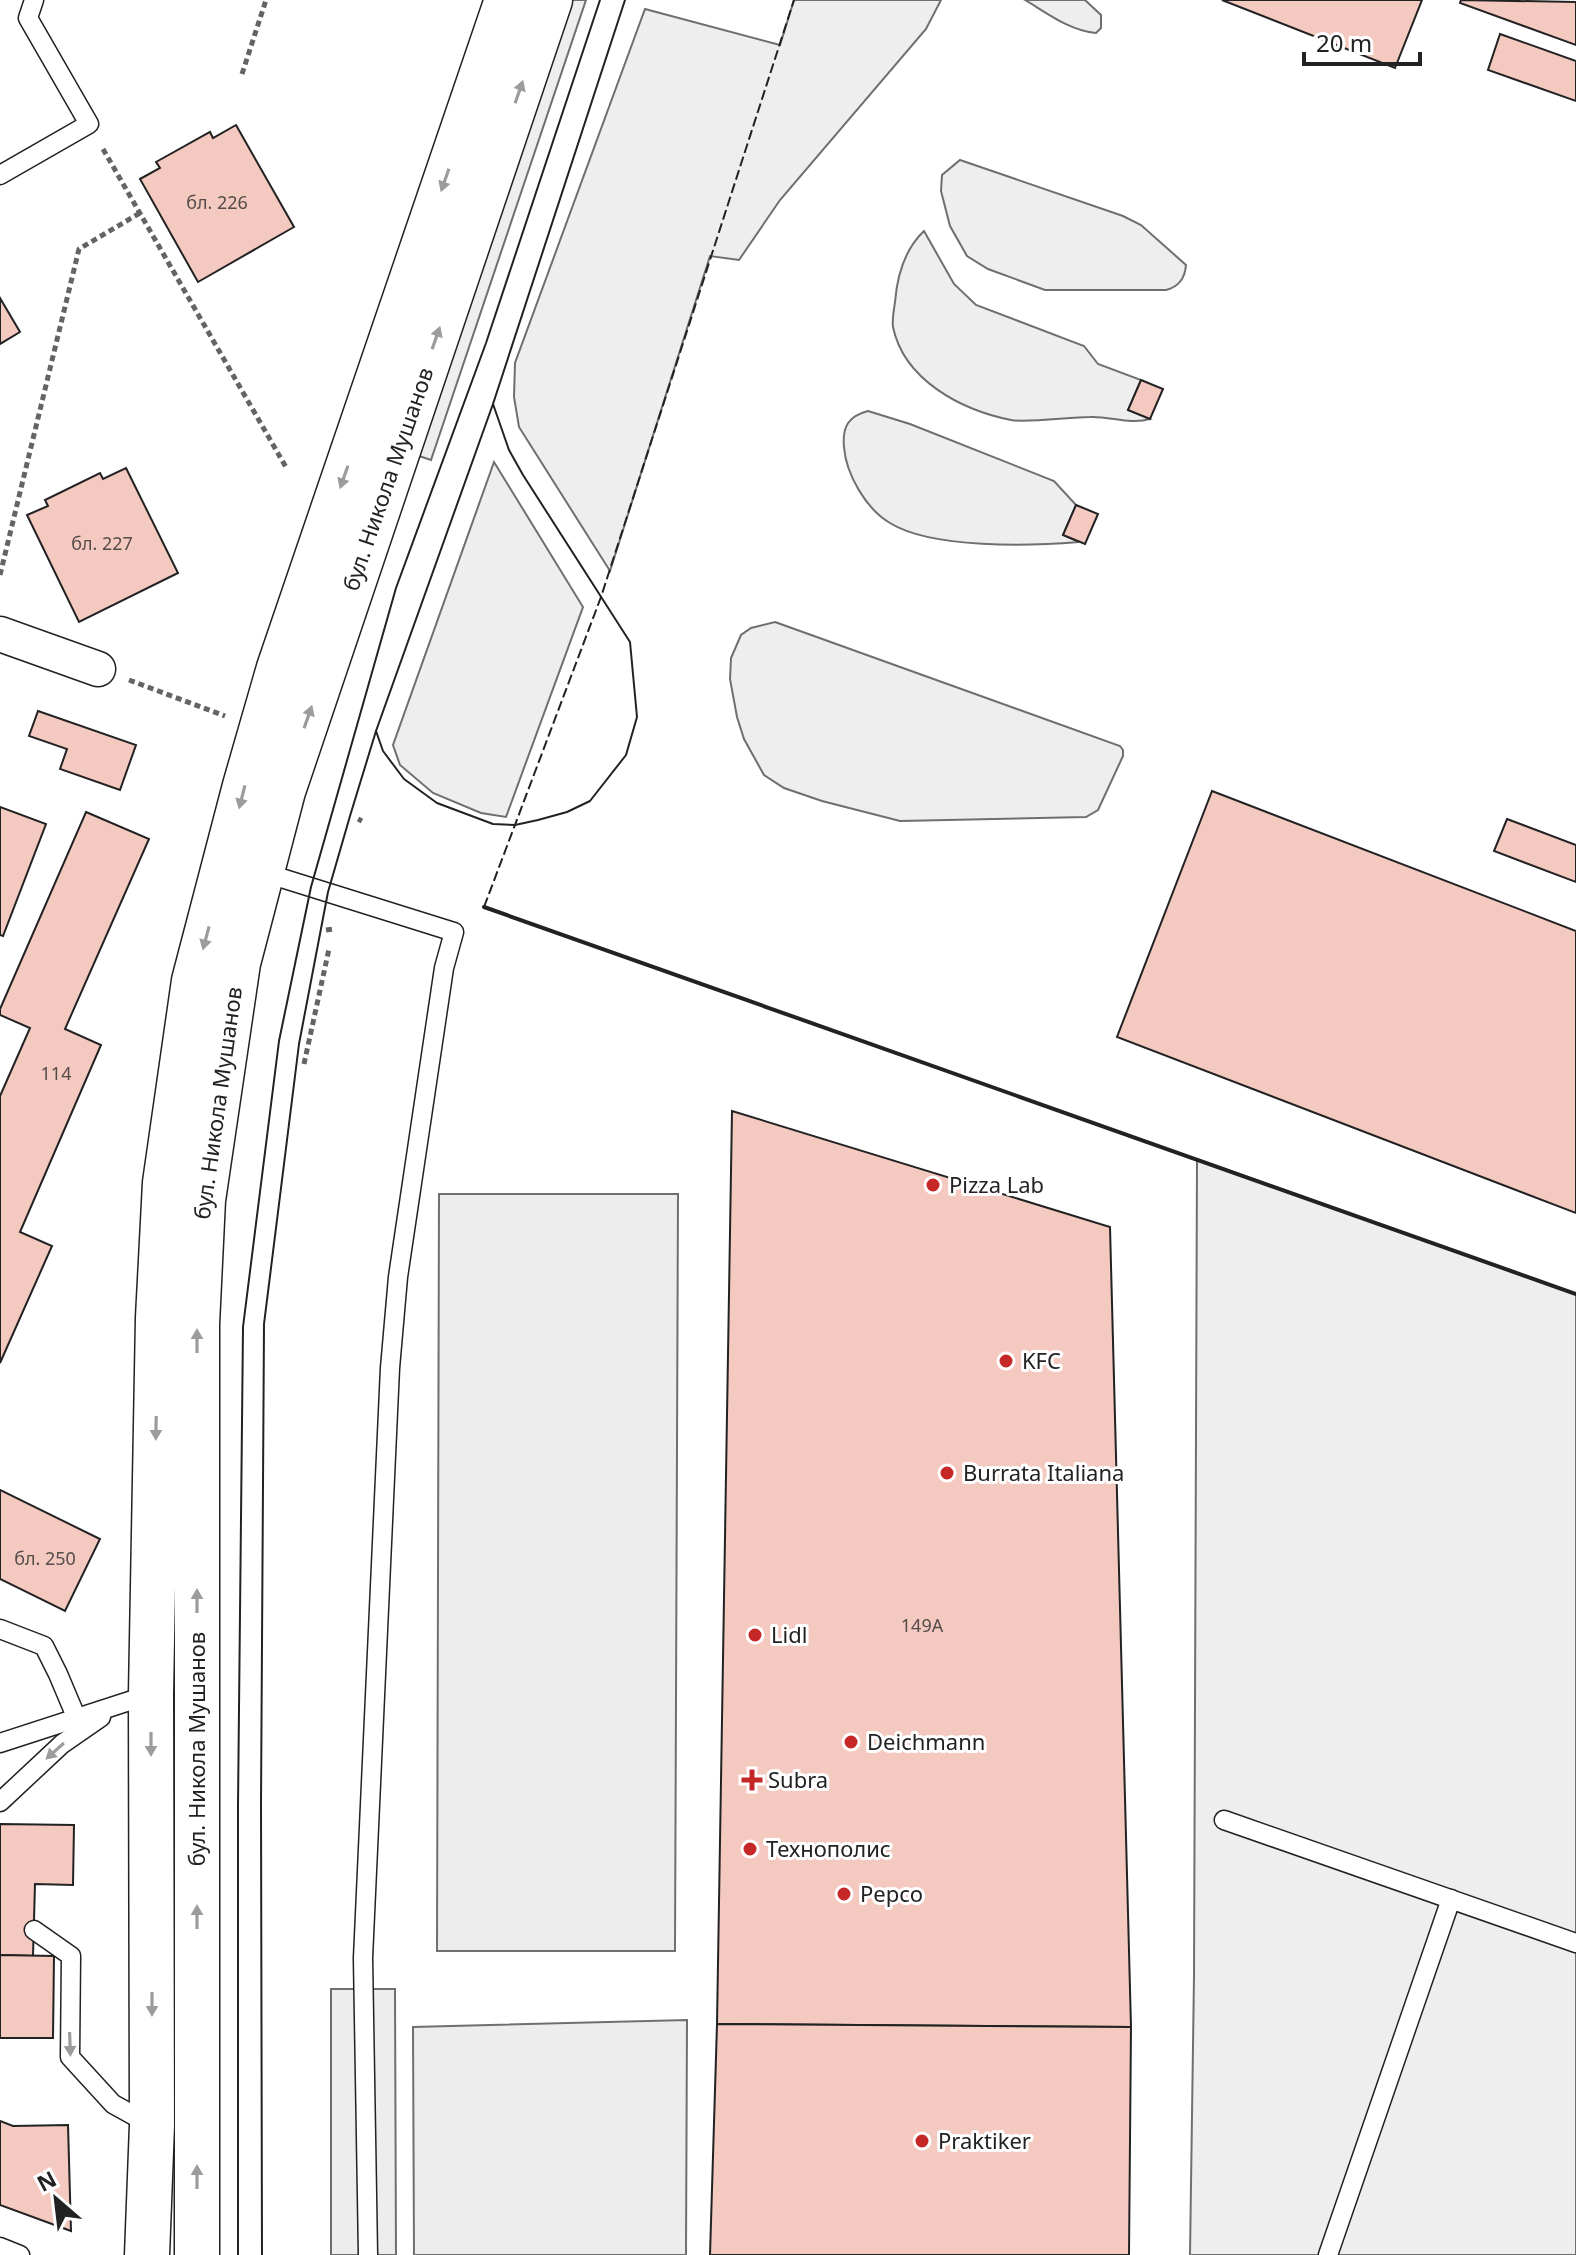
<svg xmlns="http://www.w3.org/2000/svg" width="1576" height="2255" font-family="'Noto Sans',sans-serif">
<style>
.green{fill:#eee;stroke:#6f6f6f;stroke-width:2}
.parking{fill:#ededed;stroke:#6f6f6f;stroke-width:2}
.building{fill:#f3c9c0;stroke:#222;stroke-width:2}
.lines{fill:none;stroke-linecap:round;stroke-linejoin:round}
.service-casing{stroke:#222;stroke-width:21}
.minor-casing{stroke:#222;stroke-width:37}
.secondary-casing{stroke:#222;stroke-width:47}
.path{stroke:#646464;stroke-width:5;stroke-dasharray:6 4;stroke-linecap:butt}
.service{stroke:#fff;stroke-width:18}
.minor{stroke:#fff;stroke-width:34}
.secondary{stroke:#fff;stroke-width:44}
.tram{stroke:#222;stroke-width:2}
.fence{stroke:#222;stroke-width:2;stroke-dasharray:10 4;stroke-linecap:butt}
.wall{stroke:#222;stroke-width:4}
.oneway{fill:#9c9c9c}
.poi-dot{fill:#c62828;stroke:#fff;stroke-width:3}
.labels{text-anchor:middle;stroke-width:6;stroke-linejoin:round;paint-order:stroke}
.number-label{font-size:18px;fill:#564c4a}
.street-label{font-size:22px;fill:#222;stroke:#fff}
.poi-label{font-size:22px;fill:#222;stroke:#fff;text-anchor:start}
</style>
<rect width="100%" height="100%" fill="#fff"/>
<!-- green -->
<g class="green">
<path d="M565 0H586L431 460 413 454Z"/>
<path d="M794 0H941L926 29 780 200 739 260 710 256 610 571 519 427 514 397 515 363 645 9 780 45Z"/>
<path d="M1025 0H1085L1101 15V28L1096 33C1070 31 1047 13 1025 0Z"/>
<path d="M960 160 1123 216 1141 225 1186 265C1185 278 1178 287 1166 290H1045L988 269 967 256 950 226 941 191 942 175Z"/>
<path d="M924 231 954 284 976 305 1084 346 1098 364 1141 380 1128 410 1150 419C1130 425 1110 416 1090 417 1070 417 1027 423 1011 420 961 410 904 380 893 327 892 319 894 310 895 302 897 277 905 249 924 231Z"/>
<path d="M868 411 910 424 1054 481 1076 505 1063 535 1079 542C1030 546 932 549 890 523 866 509 846 474 844 447 842 426 849 416 868 411Z"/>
<path d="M494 462 583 607 506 817 481 813 433 793 400 765 393 745Z"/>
<path d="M775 622 1120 746 1123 750V756L1098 810 1086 817 900 821 822 801 784 788 764 775 744 739 737 717 730 679 731 658 741 635 751 628Z"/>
<path d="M1197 1159 1576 1294V2255H1190L1194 1976Z"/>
</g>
<!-- parking -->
<g class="parking">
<path d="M439 1194H678L675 1951H437Z"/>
<path d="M331 1989H395L396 2255H331Z"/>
<path d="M687 2020 686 2255H414L413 2027Z"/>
</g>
<!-- building -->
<g class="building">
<path d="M1222 0H1422L1395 68Z"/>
<path d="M1461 0 1576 2V45L1460 3Z"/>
<path d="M1500 34 1576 61V101L1488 70Z"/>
<path d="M236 125 294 227 198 282 140 179 160 168 156 162 210 132 213 138Z"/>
<path d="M0 298 20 332 0 344Z"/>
<path d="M1141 380 1163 389 1150 419 1128 410Z"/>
<path d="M126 468 178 573 79 622 27 515 48 506 45 500 100 473 103 479Z"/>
<path d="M1076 505 1098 514 1085 544 1063 535Z"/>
<path d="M38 711 136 745 120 790 60 769 67 749 29 736Z"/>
<path d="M1212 791 1576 931V1213L1117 1037Z"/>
<path d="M0 807 46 824 3 936 0 935Z"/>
<path d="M86 812 149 839 65 1029 101 1045 20 1232 52 1246 0 1363V1096L30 1028 0 1015V1009Z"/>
<path d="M1507 819 1576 845V882L1494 851Z"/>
<path d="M732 1111 1110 1227 1131 2027 717 2024Z"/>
<path d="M0 1490 100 1539 65 1611 0 1579Z"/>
<path d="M0 1824 74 1825 73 1885 35 1884 33 1956 0 1955Z"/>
<path d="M0 1955 54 1956 53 2038H0Z"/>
<path d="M717 2024 1131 2027 1129 2255H710Z"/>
<path d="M0 2121 13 2126 68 2125 71 2231 0 2205Z"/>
</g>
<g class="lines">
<!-- service casing -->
<g class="service-casing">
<g id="service">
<path d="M0 175 89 124 28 18 34 0"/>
<path d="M259 871 454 932 444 968 398 1277 390 1368 363 1958 368 2255"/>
<path d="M0 1629 44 1646 58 1674 77 1719"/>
<path d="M0 1743 151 1694"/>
<path d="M0 1802 62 1744 101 1717"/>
<path d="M1224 1820 1576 1943"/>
<path d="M34 1930 71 1956 70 2057 113 2104 151 2125"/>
<path d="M0 2247 20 2255"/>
<path d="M1328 2255 1451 1899"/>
</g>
</g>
<!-- minor casing -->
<g class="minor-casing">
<path id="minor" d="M0 634 98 669"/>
</g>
<!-- secondary casing -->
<g class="secondary-casing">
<g id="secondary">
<path d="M147 2255 152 2125 151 1694 158 1318 165 1183 194 981 245 786 279 668 507 0"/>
<path d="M197 2255V1324L203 1200 238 963 283 791 550 0"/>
</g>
</g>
<!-- path -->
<g class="path">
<path d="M242 74 266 0"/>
<path d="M103 149 287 469"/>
<path d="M0 575 79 249 140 213"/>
<path d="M129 680 225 716"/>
<path d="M358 819 362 821"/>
<path d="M326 930 333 929"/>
<path d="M304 1064 329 949"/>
</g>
<!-- service -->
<use href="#service" class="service"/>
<!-- minor -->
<use href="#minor" class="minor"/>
<!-- secondary -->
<use href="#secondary" class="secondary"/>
<!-- tram -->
<g class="tram">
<path d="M376 731 383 751 404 779 437 803 493 824 515 825 538 820 567 812 590 801 626 755 637 717 630 642 523 475 509 450 493 404"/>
<path d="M238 2255V1805L243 1327 279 1041 311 887 396 588 486 343 600 0"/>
<path d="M262 2255 261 1803 264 1324 299 1044 328 892 350 816 376 731 493 404 625 0"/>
</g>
<!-- fence -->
<path class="fence" d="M484 907 601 597 794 0"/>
<!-- wall -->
<path class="wall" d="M484 907 1576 1294"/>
</g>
<!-- one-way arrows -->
<defs><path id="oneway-solid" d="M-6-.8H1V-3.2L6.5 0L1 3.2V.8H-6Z" transform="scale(2)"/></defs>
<g class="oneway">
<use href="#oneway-solid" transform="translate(519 92) rotate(-71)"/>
<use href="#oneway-solid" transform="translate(445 180) rotate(109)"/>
<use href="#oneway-solid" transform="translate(436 338) rotate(-71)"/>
<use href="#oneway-solid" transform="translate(344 477) rotate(109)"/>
<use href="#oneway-solid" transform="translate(308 717) rotate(-71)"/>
<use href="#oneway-solid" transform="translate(242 797) rotate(104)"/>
<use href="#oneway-solid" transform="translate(206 938) rotate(105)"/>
<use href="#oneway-solid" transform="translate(197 1341) rotate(-90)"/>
<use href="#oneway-solid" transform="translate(156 1428) rotate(91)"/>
<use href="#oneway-solid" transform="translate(197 1601) rotate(-90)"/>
<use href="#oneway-solid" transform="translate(151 1744) rotate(90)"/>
<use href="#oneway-solid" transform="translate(55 1751) rotate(138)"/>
<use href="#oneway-solid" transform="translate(197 1917) rotate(-90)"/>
<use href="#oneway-solid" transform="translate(152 2004) rotate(90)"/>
<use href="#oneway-solid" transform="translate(70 2044) rotate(88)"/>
<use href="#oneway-solid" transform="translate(197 2177) rotate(-90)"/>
</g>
<!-- markers -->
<g class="poi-dot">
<circle cx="933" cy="1185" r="8"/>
<circle cx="1006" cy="1361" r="8"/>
<circle cx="947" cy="1473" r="8"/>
<circle cx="755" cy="1635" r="8"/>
<circle cx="851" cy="1742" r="8"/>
<path d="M748 1768h8v8h8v8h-8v8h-8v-8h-8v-8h8z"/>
<circle cx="750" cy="1849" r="8"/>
<circle cx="844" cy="1894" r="8"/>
<circle cx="922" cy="2141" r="8"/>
</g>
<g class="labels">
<!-- number labels -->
<g class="number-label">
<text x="217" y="209">бл. 226</text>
<text x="102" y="550">бл. 227</text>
<text x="56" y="1080">114</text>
<text x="45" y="1565">бл. 250</text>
<text x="922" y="1632">149А</text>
</g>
<!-- street labels -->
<g class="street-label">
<text transform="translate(388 479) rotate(-71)" y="8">бул. Никола Мушанов</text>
<text transform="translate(218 1103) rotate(-82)" y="8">бул. Никола Мушанов</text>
<text transform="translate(197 1749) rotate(-90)" y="8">бул. Никола Мушанов</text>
</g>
<!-- poi labels -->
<g class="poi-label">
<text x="949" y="1193">Pizza Lab</text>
<text x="1022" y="1369">KFC</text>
<text x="963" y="1481">Burrata Italiana</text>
<text x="771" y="1643">Lidl</text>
<text x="867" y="1750">Deichmann</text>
<text x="768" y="1788">Subra</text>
<text x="766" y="1857">Технополис</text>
<text x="860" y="1902">Pepco</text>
<text x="938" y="2149">Praktiker</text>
</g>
</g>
<!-- north arrow -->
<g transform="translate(56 2199) rotate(332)" stroke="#ffffff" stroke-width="6" paint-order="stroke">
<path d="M0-6L14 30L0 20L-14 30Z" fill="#222222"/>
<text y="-12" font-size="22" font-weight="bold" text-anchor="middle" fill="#222222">N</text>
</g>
<!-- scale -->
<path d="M1304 52v12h116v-12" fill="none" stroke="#222222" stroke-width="4"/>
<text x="1316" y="52" font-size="24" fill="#222222" stroke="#ffffff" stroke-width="6" paint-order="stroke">20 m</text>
</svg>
